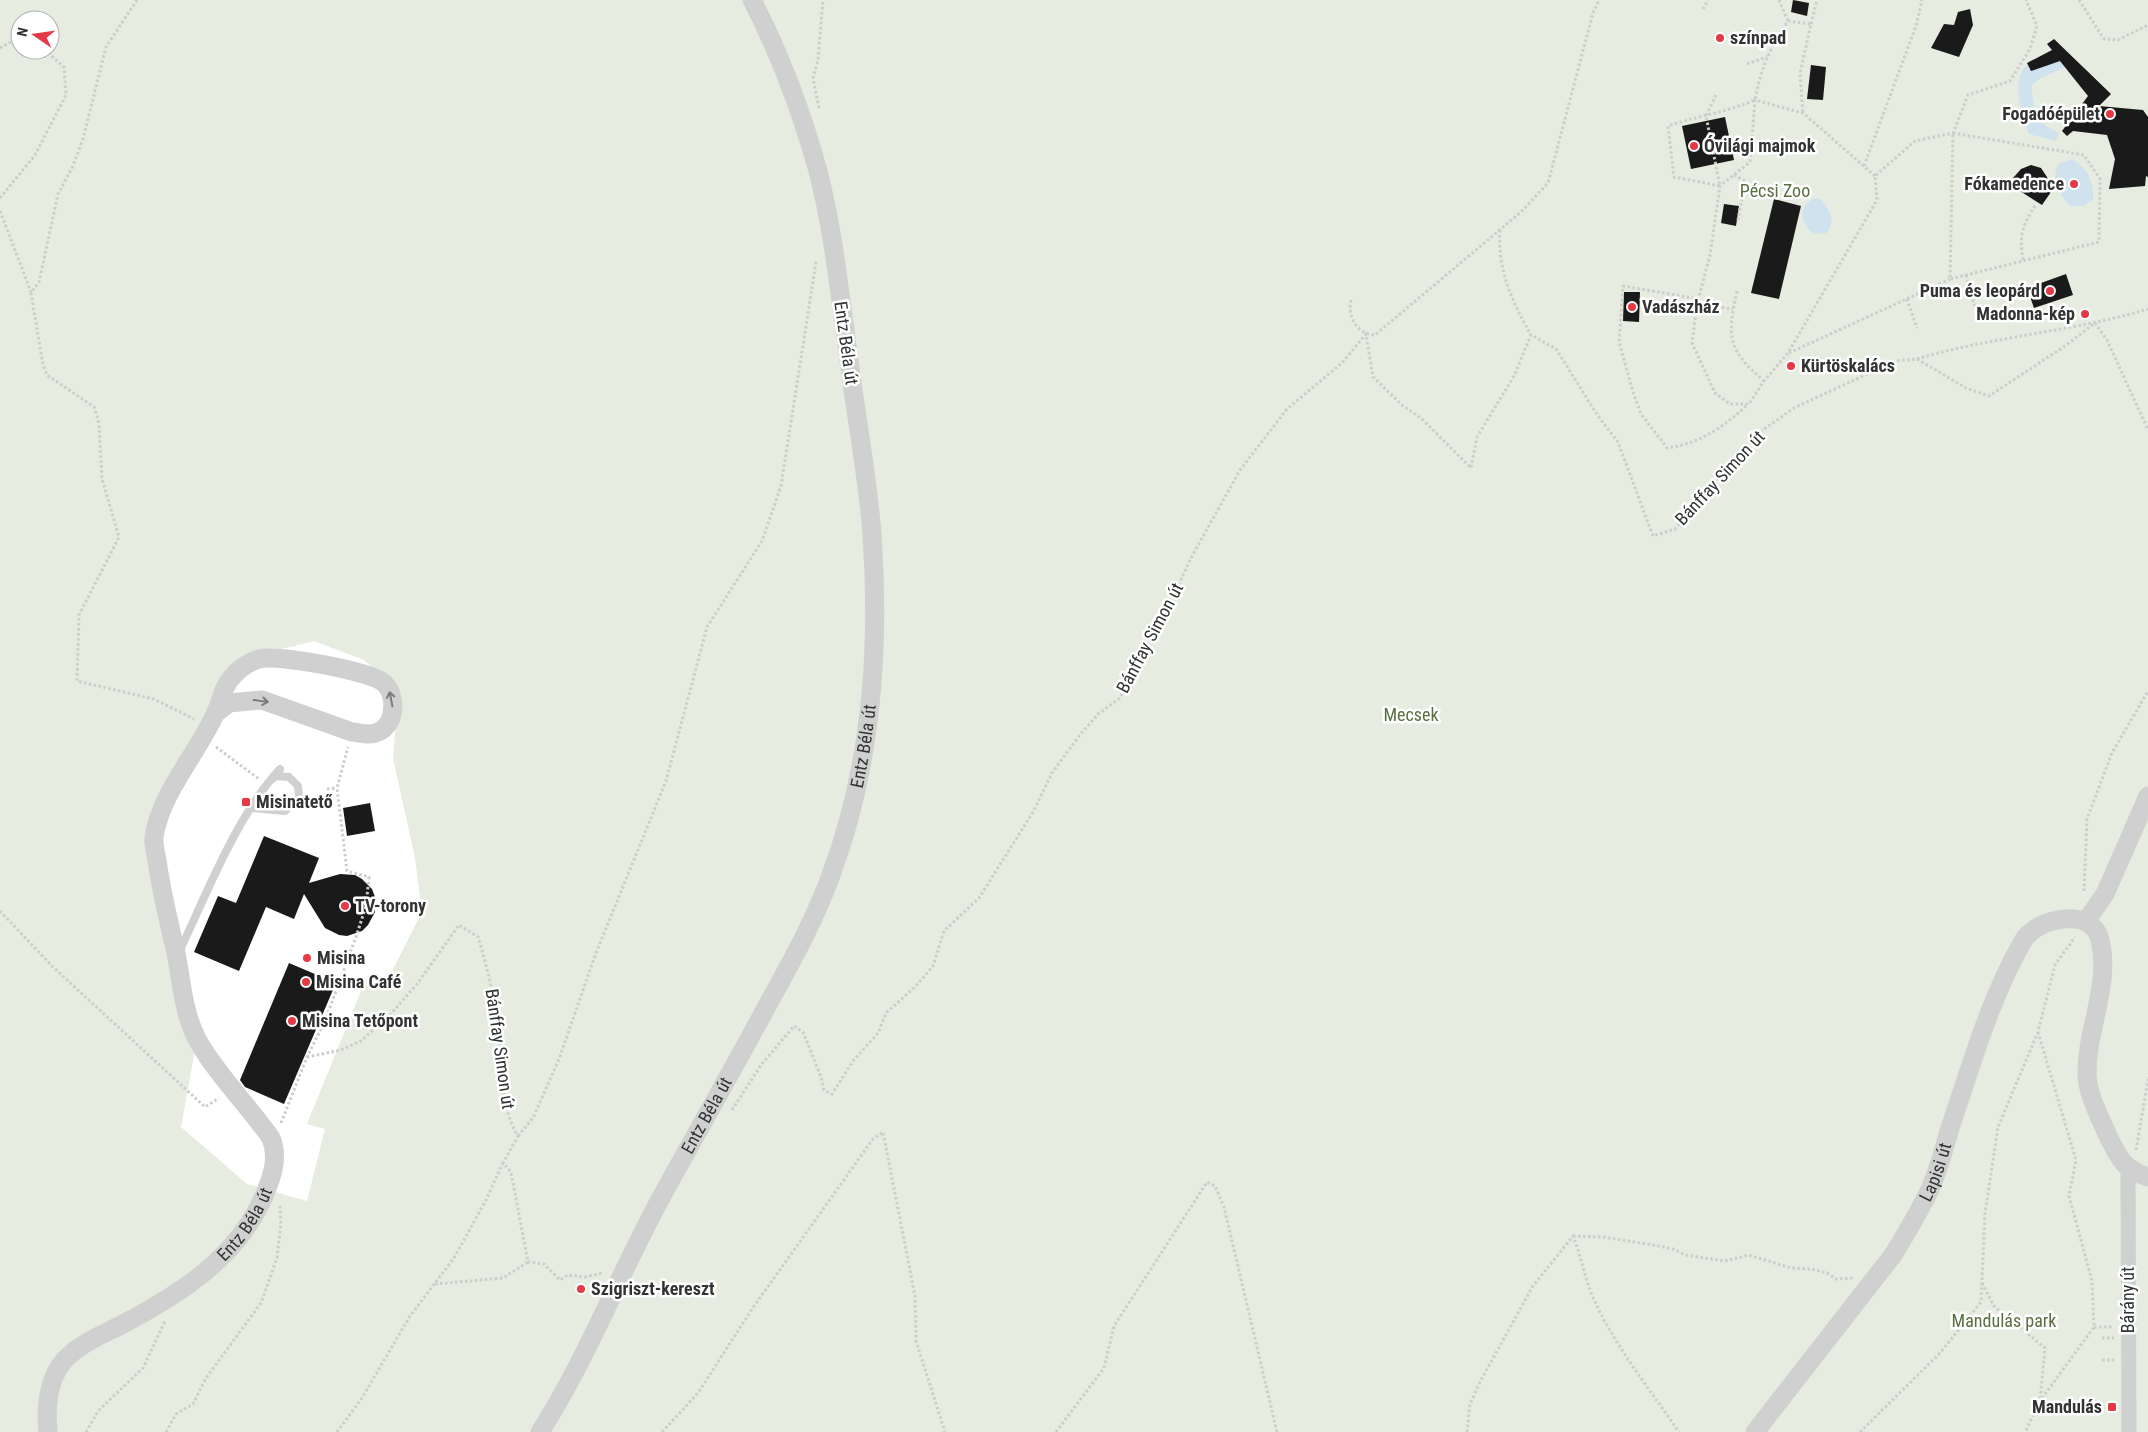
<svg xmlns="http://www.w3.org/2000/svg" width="2148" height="1432" font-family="'Roboto Condensed',sans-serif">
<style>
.green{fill:#e6ecdf;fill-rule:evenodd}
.water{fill:#cfe2ee}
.building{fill:#1a1a1a}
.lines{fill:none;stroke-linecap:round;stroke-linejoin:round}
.path{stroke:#cdcdcd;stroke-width:3;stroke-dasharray:2.5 2.5;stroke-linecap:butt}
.service{stroke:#d0d0d0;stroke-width:8}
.minor{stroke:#d0d0d0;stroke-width:15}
.tertiary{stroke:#d0d0d0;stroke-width:19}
.oneway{stroke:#7a7a7a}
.poi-dot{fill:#e63946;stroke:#fff;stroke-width:2}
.labels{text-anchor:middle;stroke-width:5;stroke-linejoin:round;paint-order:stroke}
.poi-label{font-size:18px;font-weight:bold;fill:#333;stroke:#fff;text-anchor:start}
.park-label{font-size:18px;fill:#56703f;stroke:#fff}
.street-label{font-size:18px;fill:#333;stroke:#fff}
</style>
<rect width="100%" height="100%" fill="#fff"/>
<!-- green -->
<path class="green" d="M0 0H2148V1432H0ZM20 20H50V50H20ZM314 641 362 659 393 683 398 695 393 758 415 858 422 912 387 981 368 974 307 1124 325 1129 307 1201 247 1184 181 1127 197 1039 154 839 246 658Z"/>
<!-- water -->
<g class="water">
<path d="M2061 61 2065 67 2039 79 2031 86C2035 111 2035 123 2060 133L2055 141 2029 134C2022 111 2009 83 2028 63Z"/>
<path d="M2072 159C2088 168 2094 182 2093 200L2084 206H2070C2059 194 2051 180 2058 164Z"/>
<path d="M1814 198 1821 199C1829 209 1837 222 1826 233L1814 234C1800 223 1797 208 1814 198Z"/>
</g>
<!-- building -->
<g class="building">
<path d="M1793 0 1809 3 1807 16 1791 12Z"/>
<path d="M1970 9 1973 25 1959 57 1931 48 1944 24 1954 25 1958 12Z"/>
<path d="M2054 39 2111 94 2099 106 2143 110 2148 117V177L2146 176 2145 186 2109 189 2115 159 2107 135 2073 131 2067 136 2062 131 2088 96 2060 61 2031 71 2027 63 2052 50 2047 44Z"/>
<path d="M1811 65 1826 67 1823 100 1807 99Z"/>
<path d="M1725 117 1734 160 1691 169 1682 126Z"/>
<path d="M2031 165 2041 168 2047 177 2051 192 2042 205 2020 191 2013 178 2021 169Z"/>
<path d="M1774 199 1801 206 1779 299 1751 293Z"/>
<path d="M1724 204 1739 206 1736 226 1721 223Z"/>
<path d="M2066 274 2073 295 2034 308 2027 288Z"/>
<path d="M1624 292H1640L1639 322 1623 321Z"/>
<path d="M370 803 375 831 347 836 343 808Z"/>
<path d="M264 836 319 858 309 883 340 874 355 875 362 879 372 889 375 897V912L368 925 362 931 347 936 339 935 325 928 304 894 294 919 266 907 239 971 194 952 218 896 236 903Z"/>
<path d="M289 963 336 983 284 1104 245 1087 240 1080Z"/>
</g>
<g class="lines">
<!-- path -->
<g class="path">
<path d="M137 0 106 47 83 139 72 168 58 194 39 282 31 293 43 365 47 375 94 407 99 423 102 479 119 537 79 615 77 681 154 699 194 719"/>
<path d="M1779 0 1788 21"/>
<path d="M2079 0 2104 39 2118 40 2148 25"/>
<path d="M1703 9 1708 0"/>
<path d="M1811 24 1817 0"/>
<path d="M0 48 11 42 20 43"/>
<path d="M1747 64 1767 57"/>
<path d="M1716 95 1706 116 1720 186 1674 177 1668 126C1697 116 1727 112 1755 100 1761 68 1770 47 1788 21L1811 24 1800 73 1803 113"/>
<path d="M819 108 813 78 818 60 823 0"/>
<path d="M1953 133 2084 155 2100 179 2099 242 1950 279Z"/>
<path d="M1864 166 1916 26 1922 0"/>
<path d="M1734 175 1745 181 1738 220"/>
<path d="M1875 176 1803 113 1755 100 1750 162 1720 186 1710 255 1697 304 1692 343 1715 393 1730 404H1749L1764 381 1788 353 1877 200 1875 176 1915 141 1953 133 1968 95 2010 81 2030 49 2037 26 2026 0"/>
<path d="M0 198 35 155 66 95 64 67 45 50"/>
<path d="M0 211 31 292"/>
<path d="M1500 230C1497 268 1512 302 1531 335"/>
<path d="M2023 260C2019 233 2022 227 2036 204"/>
<path d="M1966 275 1975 307"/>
<path d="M1737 291C1727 337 1727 349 1764 381"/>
<path d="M1699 299 1623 286 1619 342 1634 395 1641 414 1667 448C1700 444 1725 426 1748 404"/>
<path d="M1907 299 1917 328"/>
<path d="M1351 300C1347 317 1357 334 1375 335L1521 212 1548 183 1593 13 1599 0"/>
<path d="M1697 304 1733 309"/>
<path d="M1789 353 1950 279"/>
<path d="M1917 359C1993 336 2072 332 2148 309"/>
<path d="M216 747 259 779"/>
<path d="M327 789 337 788"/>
<path d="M2084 891 2087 819 2112 753 2148 691"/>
<path d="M0 911 53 967 205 1107 219 1098"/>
<path d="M2038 1032 2076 1160 2069 1196 2092 1281 2094 1327 2040 1401"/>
<path d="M307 1057 341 1050 361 1041 390 1015 417 984 459 925 478 937C488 969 495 1001 499 1035 502 1068 500 1107 518 1136L503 1163 511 1172 528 1262 544 1264 560 1280 568 1275 585 1277 603 1273"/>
<path d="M732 1110 761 1065 794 1026 803 1032 821 1077 824 1090 832 1094 853 1061 878 1033 886 1013 915 987 933 966 944 931 979 898 1033 812 1052 773 1079 736 1098 714 1119 699 1164 616 1192 556 1240 470 1287 409 1342 363 1366 334 1373 377 1402 405 1422 419 1471 468 1477 437 1514 376 1531 335 1556 349 1598 416 1618 442 1653 536 1675 529 1757 434 1794 408 1895 361 1917 359 1966 388 1989 396 2065 346 2095 323 2107 340 2148 430"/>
<path d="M281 1123 307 1057 325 1021 357 934 366 906 369 877 347 871 337 788 348 747"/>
<path d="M518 1136 533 1118 559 1059 596 953 666 781 707 627 762 541 781 486 816 262"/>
<path d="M2136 1150 2148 1079"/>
<path d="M1573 1236 1602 1237 1648 1244 1673 1249 1685 1255 1725 1261 1749 1255 1791 1268 1811 1269 1827 1273 1836 1279 1854 1278"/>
<path d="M1982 1283 1994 1306 2045 1348 2040 1401 2025 1432"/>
<path d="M435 1284 503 1278 528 1262"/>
<path d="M2094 1327H2113"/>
<path d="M2102 1338H2114"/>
<path d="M2102 1360H2114"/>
<path d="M86 1432 98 1411 143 1368 165 1321"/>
<path d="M166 1432 176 1414 193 1404 206 1378 261 1303 277 1258 281 1223 280 1206"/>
<path d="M337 1432 362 1398 410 1316 454 1258 485 1202 503 1163"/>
<path d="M662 1432 698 1393 752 1309 873 1139 883 1132 915 1296 916 1341 945 1432"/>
<path d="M1056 1432 1104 1368 1114 1326 1207 1182 1215 1186 1224 1207 1277 1432"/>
<path d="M1467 1432 1470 1404 1481 1380 1533 1286 1573 1236C1581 1255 1584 1276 1592 1295 1613 1344 1649 1388 1679 1432"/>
<path d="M1860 1432 1940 1353 1981 1302 1985 1213 1998 1127 2038 1032 2055 965 2075 937"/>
</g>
<!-- service -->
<g class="service">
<path d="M252 808 285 811 299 797 298 786 289 777 276 776 272 779"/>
<path d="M180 950C207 893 237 815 280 769"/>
</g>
<!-- minor -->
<path class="minor" d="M2128 1169 2129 1432"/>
<!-- tertiary -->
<g class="tertiary">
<path d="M2086 921 2105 894 2148 796"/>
<path id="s1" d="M48 1432C46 1410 47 1385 60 1366 73 1346 102 1335 123 1324 180 1294 237 1258 264 1196 272 1177 279 1158 271 1138 248 1105 218 1076 198 1041 183 1013 182 983 176 953 169 922 161 891 157 860 156 853 153 844 154 837 161 792 198 753 216 712 221 702 222 690 229 681 237 670 246 663 259 659 278 654 370 671 384 683 397 695 396 725 378 732 370 736 361 733 352 732L262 700 229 703 216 713"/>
<path id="s2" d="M540 1432C588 1357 620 1272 663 1194 695 1136 728 1078 760 1019 785 973 813 925 831 875 871 768 880 649 872 535 868 477 856 418 849 360 840 298 834 233 818 171 802 113 780 54 752 0"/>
<path id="s3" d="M1755 1432 1893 1255C1906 1234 1919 1212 1930 1189 1939 1170 1944 1148 1950 1128 1971 1066 1990 998 2023 941 2036 918 2092 906 2100 940 2111 985 2086 1030 2087 1075 2088 1096 2100 1117 2108 1136 2119 1158 2123 1169 2148 1177"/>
</g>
</g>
<!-- one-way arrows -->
<defs><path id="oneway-shaft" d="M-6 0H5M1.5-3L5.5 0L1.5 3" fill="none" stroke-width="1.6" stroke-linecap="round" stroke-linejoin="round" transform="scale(1.25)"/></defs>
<g class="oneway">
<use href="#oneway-shaft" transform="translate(391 699) rotate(-101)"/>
<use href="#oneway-shaft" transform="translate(261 701) rotate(8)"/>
</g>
<!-- markers -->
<g class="poi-dot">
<circle cx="1720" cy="38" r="5"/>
<circle cx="2110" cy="114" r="5"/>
<circle cx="1694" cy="146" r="5"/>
<circle cx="2074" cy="184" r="5"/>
<circle cx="2050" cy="291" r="5"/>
<circle cx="1632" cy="307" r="5"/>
<circle cx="2085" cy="314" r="5"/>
<circle cx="1791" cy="366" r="5"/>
<rect x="241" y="797" width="10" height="10" rx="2.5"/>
<circle cx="345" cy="906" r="5"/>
<circle cx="307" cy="958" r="5"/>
<circle cx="306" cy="982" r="5"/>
<circle cx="292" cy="1021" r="5"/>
<circle cx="581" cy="1289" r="5"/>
<rect x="2107" y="1402" width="10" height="10" rx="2.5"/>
</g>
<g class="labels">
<!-- poi labels -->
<g class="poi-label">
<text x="1730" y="44">színpad</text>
<text x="2100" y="120" text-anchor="end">Fogadóépület</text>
<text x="1704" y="152">Óvilági majmok</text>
<text x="2064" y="190" text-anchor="end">Fókamedence</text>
<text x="2040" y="297" text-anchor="end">Puma és leopárd</text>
<text x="1642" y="313">Vadászház</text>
<text x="2075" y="320" text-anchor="end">Madonna-kép</text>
<text x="1801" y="372">Kürtöskalács</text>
<text x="256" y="808">Misinatető</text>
<text x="355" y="912">TV-torony</text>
<text x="317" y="964">Misina</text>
<text x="316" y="988">Misina Café</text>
<text x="302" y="1027">Misina Tetőpont</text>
<text x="591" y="1295">Szigriszt-kereszt</text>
<text x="2102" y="1413" text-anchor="end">Mandulás</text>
</g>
<!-- park labels -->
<g class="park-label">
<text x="1775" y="197">Pécsi Zoo</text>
<text x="1411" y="721">Mecsek</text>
<text x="2004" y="1327">Mandulás park</text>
</g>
<!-- street labels -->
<g class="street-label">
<text transform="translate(846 343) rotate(82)" y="6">Entz Béla út</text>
<text transform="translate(1720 478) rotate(-47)" y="6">Bánffay Simon út</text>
<text transform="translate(1150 638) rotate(-62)" y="6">Bánffay Simon út</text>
<text dy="6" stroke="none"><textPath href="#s2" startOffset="762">Entz Béla út</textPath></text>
<text transform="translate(500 1049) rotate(82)" y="6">Bánffay Simon út</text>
<text dy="6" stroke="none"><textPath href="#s2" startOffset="358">Entz Béla út</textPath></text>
<text dy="6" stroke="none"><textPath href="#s3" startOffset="318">Lapisi út</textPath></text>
<text dy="6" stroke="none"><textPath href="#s1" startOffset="305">Entz Béla út</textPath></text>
<text transform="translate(2128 1300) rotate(-90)" y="6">Bárány út</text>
</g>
</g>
<!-- north arrow -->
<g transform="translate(35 35) rotate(283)"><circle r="24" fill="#ffffff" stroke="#adadad"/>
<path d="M0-4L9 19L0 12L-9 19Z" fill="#e63946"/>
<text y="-8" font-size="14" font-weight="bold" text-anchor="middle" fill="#333333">N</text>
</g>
</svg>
